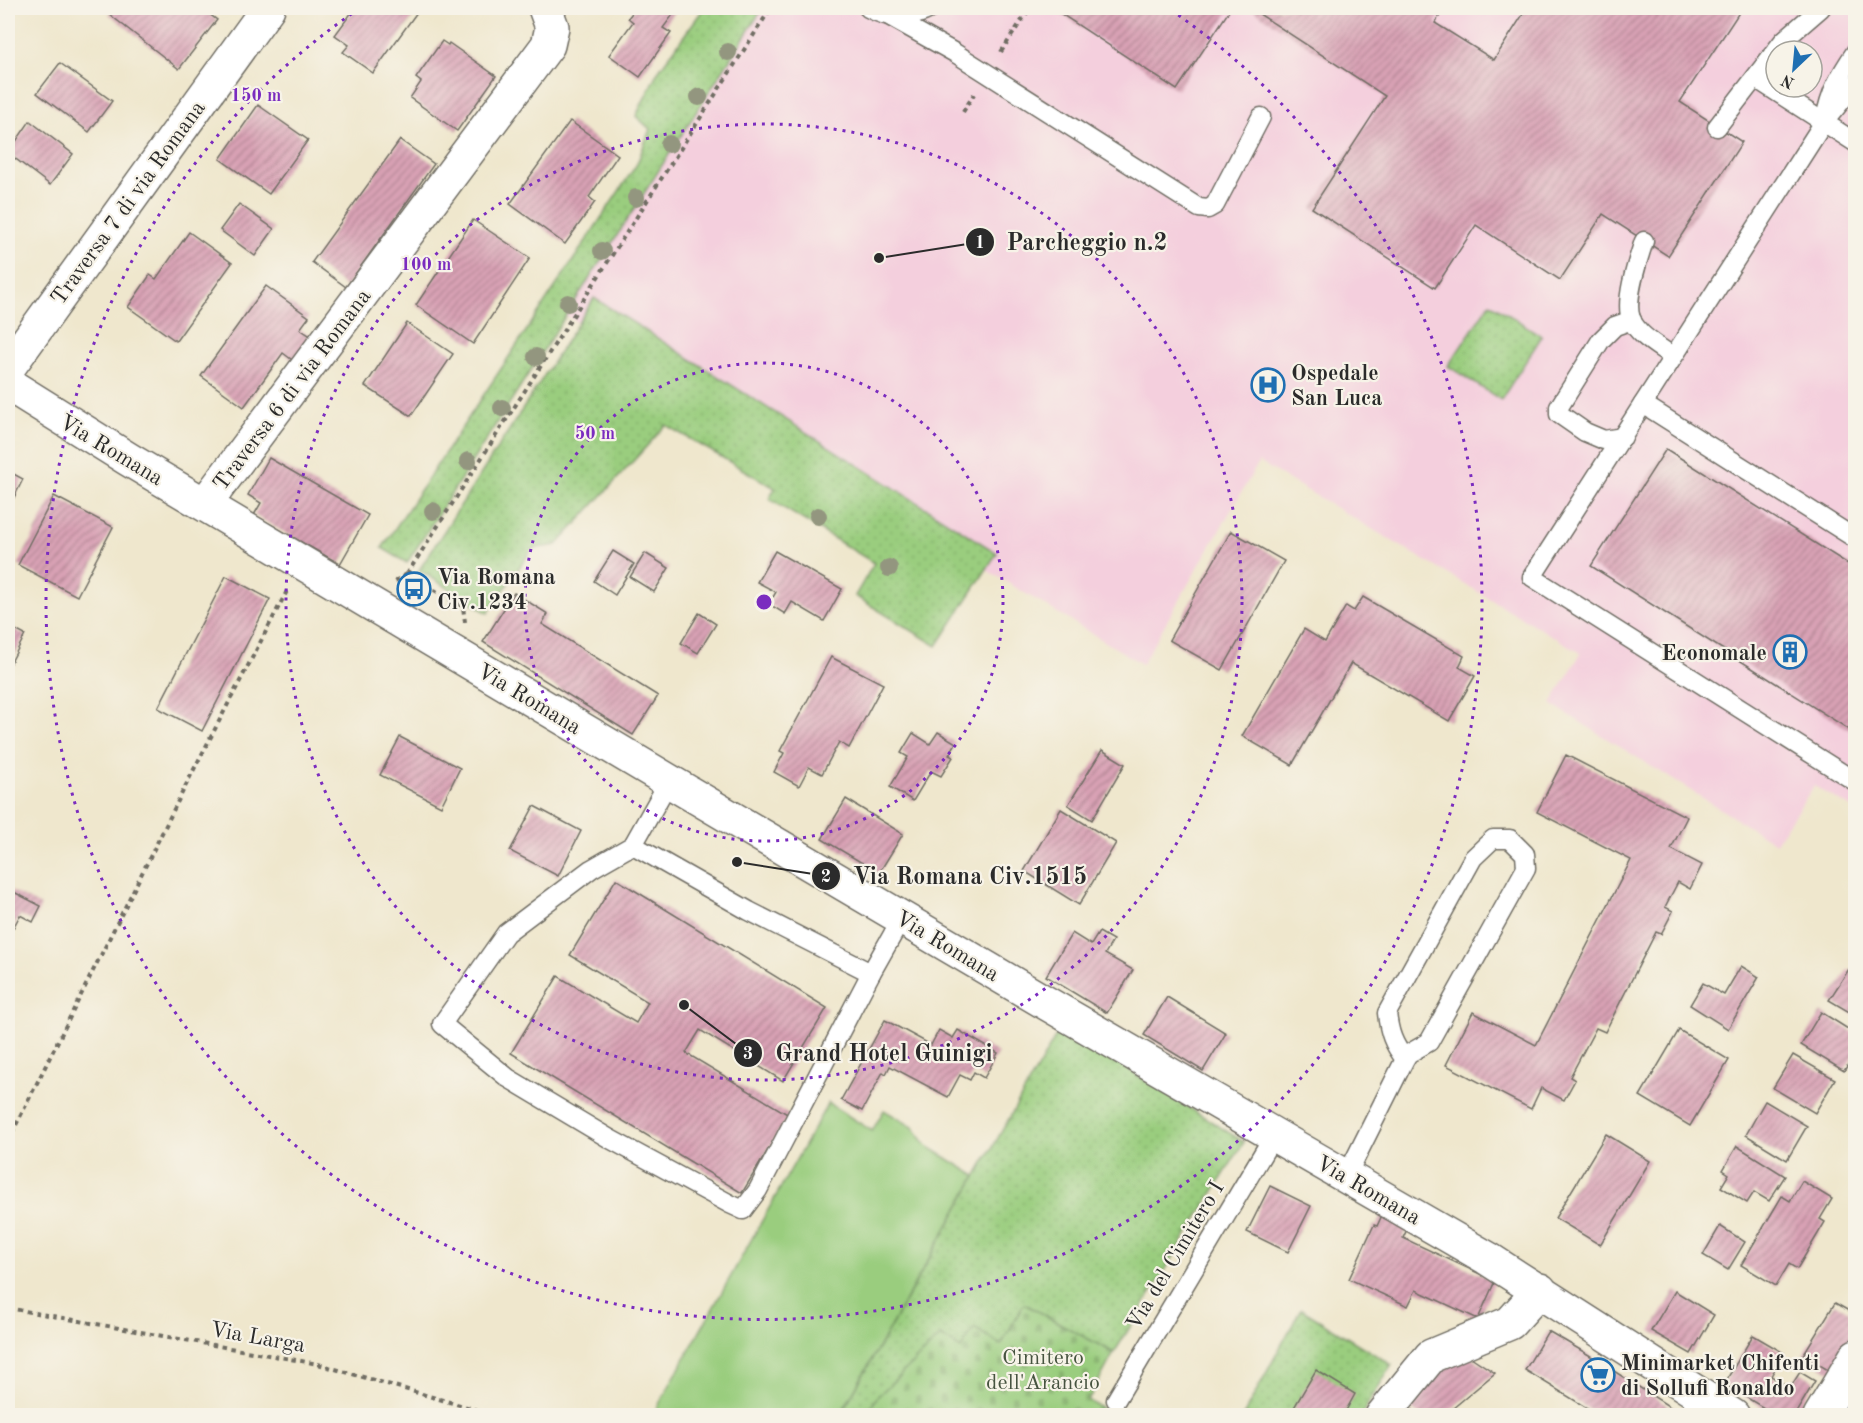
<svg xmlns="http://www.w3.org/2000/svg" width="1863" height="1423" font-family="'Old Standard TT',serif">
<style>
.built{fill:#f4cfdd;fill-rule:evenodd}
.grass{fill:url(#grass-dots);stroke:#627c54;stroke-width:1.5}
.cemetery{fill:url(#cemetery-stones);stroke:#627c54;stroke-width:1.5}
.garden{fill:#9acd7e;stroke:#627c54;stroke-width:1.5}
.building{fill:url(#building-hatch)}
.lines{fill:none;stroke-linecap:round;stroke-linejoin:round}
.service-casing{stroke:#706d64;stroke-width:21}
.minor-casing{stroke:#706d64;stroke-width:36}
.secondary-casing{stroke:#706d64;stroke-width:36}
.path{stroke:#706d64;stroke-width:4;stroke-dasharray:4.5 4.5;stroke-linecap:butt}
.service{stroke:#fff;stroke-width:18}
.minor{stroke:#fff;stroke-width:33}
.secondary{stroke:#fff;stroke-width:33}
.tree{fill:#93967f}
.ring{fill:none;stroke:#7b2cbf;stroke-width:3;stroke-dasharray:3 6}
.labels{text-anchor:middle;stroke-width:4.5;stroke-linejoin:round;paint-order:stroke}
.street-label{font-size:22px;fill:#2b2b2b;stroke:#f7f3e8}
.poi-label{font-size:22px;font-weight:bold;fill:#2b2b2b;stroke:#f7f3e8;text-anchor:start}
.park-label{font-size:22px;fill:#475440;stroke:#f7f3e8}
.centre{fill:#7b2cbf;stroke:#f7f3e8;stroke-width:3}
.ring-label{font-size:18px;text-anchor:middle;font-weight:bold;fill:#7b2cbf;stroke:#f7f3e8;stroke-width:4.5;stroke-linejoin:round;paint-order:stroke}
.leader{fill:none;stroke:#2b2b2b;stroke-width:2}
.callout-dot{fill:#2b2b2b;stroke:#f7f3e8;stroke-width:2}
.mark-label{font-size:18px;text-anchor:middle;font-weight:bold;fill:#fff}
.callout-label{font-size:24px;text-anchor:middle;font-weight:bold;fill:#2b2b2b;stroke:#f7f3e8;stroke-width:4.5;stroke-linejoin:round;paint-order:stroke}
</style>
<defs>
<pattern id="grass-dots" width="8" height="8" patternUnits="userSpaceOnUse" patternTransform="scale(1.5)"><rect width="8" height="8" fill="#9acd7e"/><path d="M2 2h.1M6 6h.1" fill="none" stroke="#85b06d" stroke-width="1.8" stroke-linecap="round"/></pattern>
<pattern id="cemetery-stones" width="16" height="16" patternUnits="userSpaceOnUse" patternTransform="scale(1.5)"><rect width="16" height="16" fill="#9acd7e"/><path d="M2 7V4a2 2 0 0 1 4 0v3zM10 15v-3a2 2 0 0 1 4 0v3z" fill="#85b06d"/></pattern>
<pattern id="building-hatch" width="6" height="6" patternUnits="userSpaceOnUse" patternTransform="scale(1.5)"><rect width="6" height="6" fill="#d9a2b5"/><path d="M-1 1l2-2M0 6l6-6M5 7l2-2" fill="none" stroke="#b08493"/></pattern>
</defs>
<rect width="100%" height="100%" fill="#f7f3e8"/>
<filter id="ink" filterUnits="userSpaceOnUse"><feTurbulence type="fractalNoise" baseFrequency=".0167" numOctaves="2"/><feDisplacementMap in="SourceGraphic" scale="12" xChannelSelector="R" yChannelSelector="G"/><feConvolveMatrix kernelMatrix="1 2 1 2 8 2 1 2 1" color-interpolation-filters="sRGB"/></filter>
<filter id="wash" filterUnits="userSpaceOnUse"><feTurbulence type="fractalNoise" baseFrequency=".008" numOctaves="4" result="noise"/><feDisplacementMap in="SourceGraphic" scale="24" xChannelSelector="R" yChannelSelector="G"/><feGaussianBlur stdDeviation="1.35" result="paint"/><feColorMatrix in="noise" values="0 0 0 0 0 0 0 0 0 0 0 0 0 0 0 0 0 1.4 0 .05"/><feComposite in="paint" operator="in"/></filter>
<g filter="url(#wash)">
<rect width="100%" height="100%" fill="#efe7cd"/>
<!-- built -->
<path class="built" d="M752 8H1855V810L1814 786 1775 843 1551 704 1581 653 1259 462 1142 664 552 307ZM1776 51H1812V87H1776Z"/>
<!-- grass -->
<g class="grass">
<path d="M704 8H763L407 563 382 548 637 164 650 129 636 116 657 73Z"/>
<path d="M594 298 997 553 937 646 855 596 874 563 769 499 775 488 666 425 557 545 532 549 488 613 419 570Z"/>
<path d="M1490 303 1542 336 1501 400 1448 366Z"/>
<path d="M1061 1027 1244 1142 1114 1353 1024 1304 1001 1345 961 1349 877 1397 867 1415 840 1416Z"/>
<path d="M1301 1309 1392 1365 1361 1415 1243 1416Z"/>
</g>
<!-- cemetery -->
<path class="cemetery" d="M1024 1304 1114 1353 1088 1401 1115 1415H867L877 1397 941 1336 961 1349 974 1328 1001 1345Z"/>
<!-- garden -->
<path class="garden" d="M828 1103 872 1131 884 1110 913 1127 927 1146 976 1176 840 1415H653Z"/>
<g id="blocks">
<!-- building -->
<g class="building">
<path d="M115 8H201L217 20 179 69 109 14Z"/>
<path d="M355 8H420L373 73 343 52 349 45 335 35Z"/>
<path d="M636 8H678L663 28 671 33 640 77 609 55 633 22 628 18Z"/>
<path d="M1062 8H1231L1177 90 1058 12Z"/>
<path d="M1250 8H1445L1435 23 1494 60 1527 8H1742L1680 102 1742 142 1668 256 1603 214 1560 280 1476 225 1435 288 1312 208 1385 96Z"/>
<path d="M442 41 448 45 449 43 496 76 457 131 410 98 421 82 416 78Z"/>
<path d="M60 63 112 101 89 132 37 93Z"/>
<path d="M258 105 308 140 269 194 220 159Z"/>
<path d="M30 121 73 154 50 185 8 153Z"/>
<path d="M570 121 618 155 589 197 595 202 565 244 510 204Z"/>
<path d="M400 140 434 164 346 287 312 262Z"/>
<path d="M239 204 274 229 255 256 220 230Z"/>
<path d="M473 220 530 258 473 344 416 305Z"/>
<path d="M189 232 232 263 176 341 128 307 150 275 156 279Z"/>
<path d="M266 286 309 317 300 329 318 341 300 366 283 353 244 407 201 376Z"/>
<path d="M407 323 453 354 411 416 365 386Z"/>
<path d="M1666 449 1856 569V734L1591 566Z"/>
<path d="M269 458 368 515 340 564 254 515 261 503 248 495Z"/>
<path d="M8 471 23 479 8 510Z"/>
<path d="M54 496 113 527 77 596 18 565Z"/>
<path d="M1231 531 1284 561 1222 670 1169 640Z"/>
<path d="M613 551 634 564 615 595 594 581Z"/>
<path d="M775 551 842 589 824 621 792 602 785 614 769 604 776 592 757 582Z"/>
<path d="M645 553 669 568 654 592 630 577Z"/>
<path d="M226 576 270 599 202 731 158 708Z"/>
<path d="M514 593 548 614 542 624 658 696 633 735 483 642Z"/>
<path d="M1363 597 1464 656 1459 667 1475 676 1449 721 1351 663 1292 765 1242 736 1304 629 1325 642 1346 606 1354 611Z"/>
<path d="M699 613 716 624 698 653 681 643Z"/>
<path d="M8 626 25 635 8 668Z"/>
<path d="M831 657 883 684 849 748 839 742 822 774 809 767 799 786 774 772 784 753 780 751Z"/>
<path d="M938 732 956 743 949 755 953 757 941 776 931 771 913 801 890 787 908 757 901 753 913 733 930 744Z"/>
<path d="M400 737 460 768 441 806 380 775Z"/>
<path d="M1102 750 1125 764 1092 820 1068 805Z"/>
<path d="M1566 755 1687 817 1671 849 1702 865 1690 889 1678 882 1665 907 1673 911 1661 934 1656 932 1605 1032 1596 1028 1570 1077 1575 1080 1564 1100 1541 1088 1531 1109 1446 1065 1473 1012 1536 1045 1631 860 1537 812Z"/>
<path d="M846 799 903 834 879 873 822 839Z"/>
<path d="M534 806 581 831 558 876 510 851Z"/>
<path d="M1061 809 1116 843 1079 905 1024 871Z"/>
<path d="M616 879 827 1008 783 1081 700 1030 686 1053 789 1115 742 1193 511 1053 558 976 636 1023 648 1002 570 955Z"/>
<path d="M8 889 41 906 33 922 20 915 10 934 8 933Z"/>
<path d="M1099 932 1113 940 1105 954 1133 970 1107 1013 1046 976 1072 933 1091 945Z"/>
<path d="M1741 966 1759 977 1728 1029 1690 1005 1703 983 1724 995Z"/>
<path d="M1849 969 1856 973V1016L1829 1000Z"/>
<path d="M1167 997 1226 1033 1203 1071 1144 1035Z"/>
<path d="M1821 1012 1856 1034V1052L1844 1071 1801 1045Z"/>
<path d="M885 1020 931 1045 939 1030 953 1038 958 1030 998 1053 984 1078 974 1072 970 1080 960 1075 948 1097 890 1066 886 1074 883 1072 862 1111 841 1100Z"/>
<path d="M1679 1030 1729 1060 1690 1126 1640 1096Z"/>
<path d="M1793 1055 1835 1079 1815 1113 1773 1088Z"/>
<path d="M1765 1101 1807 1126 1787 1160 1746 1135Z"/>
<path d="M1606 1134 1650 1161 1600 1245 1555 1218Z"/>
<path d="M1737 1146 1785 1176 1769 1201 1754 1192 1747 1203 1721 1187 1729 1174 1723 1170Z"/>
<path d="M1802 1181 1832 1199 1820 1219 1825 1222 1797 1269 1789 1264 1776 1286 1741 1265 1782 1196 1790 1201Z"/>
<path d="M1270 1186 1311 1206 1288 1252 1247 1232Z"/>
<path d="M1383 1213 1409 1225 1403 1238 1495 1281 1478 1319 1416 1290 1408 1306 1349 1279 1374 1225 1377 1226Z"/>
<path d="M1720 1226 1745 1242 1728 1270 1703 1255Z"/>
<path d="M1675 1291 1714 1315 1691 1354 1651 1331Z"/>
<path d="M1835 1303 1856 1315V1336L1833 1373 1803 1355Z"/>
<path d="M1548 1331 1589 1355 1684 1416H1600L1525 1370Z"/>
<path d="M1753 1335 1784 1353 1771 1376 1790 1388 1800 1372 1815 1381 1794 1416H1777L1724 1384Z"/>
<path d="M1456 1347 1495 1373 1446 1414 1448 1416H1421L1400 1401Z"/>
<path d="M1316 1370 1355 1394 1343 1416H1289Z"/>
</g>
</g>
</g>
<g filter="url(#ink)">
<use href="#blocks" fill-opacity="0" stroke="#706d64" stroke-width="1.5"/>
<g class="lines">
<!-- service casing -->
<g class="service-casing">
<g id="service">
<path d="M868 8C889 20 912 19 932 8"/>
<path d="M889 16 955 53 1199 208 1208 209 1215 205 1261 117"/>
<path d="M1755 78 1856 143"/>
<path d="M1856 83 1824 122 1532 577 1856 782"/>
<path d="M1825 120C1830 91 1840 75 1856 51"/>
<path d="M1717 127 1784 40 1821 8"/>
<path d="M1644 241C1638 260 1624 300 1631 319 1638 336 1660 347 1673 357"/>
<path d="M1643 404 1856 539"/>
<path d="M1623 437 1604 440 1585 432 1559 414V407L1601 340 1615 326 1632 320"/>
<path d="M669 781 633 845 749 911 871 973 902 918"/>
<path d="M633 845 591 869 506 933 442 1024 508 1078 610 1139 730 1204 743 1210 758 1190 871 973"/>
<path d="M1347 1175 1405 1059 1408 1054 1429 1042 1526 868 1525 854 1510 839H1493L1473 858 1387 1013C1389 1032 1393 1044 1405 1059"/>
<path d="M1116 1400 1274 1135"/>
</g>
</g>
<!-- minor casing -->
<g class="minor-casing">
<g id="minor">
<path d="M8 368 268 8"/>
<path d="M205 504 548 45 552 27 545 8"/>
<path d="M1382 1416 1431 1356 1510 1323 1540 1290"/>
<path d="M1820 1416 1856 1356"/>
</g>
</g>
<!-- secondary casing -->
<g class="secondary-casing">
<path id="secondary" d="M8 384 128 459 669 781 1041 1000 1487 1258 1733 1416"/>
</g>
<!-- path -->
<g class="path">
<path d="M1001 52 1030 8"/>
<path d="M963 112 974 94"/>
<path d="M407 574 771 8"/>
<path d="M395 581 407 574 463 607 465 622"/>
<path d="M8 1141 190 777 287 591"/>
<path d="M8 1308 318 1364 498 1416"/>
</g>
<!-- service -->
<use href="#service" class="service"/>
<!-- minor -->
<use href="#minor" class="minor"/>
<!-- secondary -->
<use href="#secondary" class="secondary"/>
</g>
<!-- trees -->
<g class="tree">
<circle cx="728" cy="52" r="9"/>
<circle cx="699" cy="97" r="9"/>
<circle cx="669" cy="144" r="9"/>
<circle cx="636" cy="198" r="9"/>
<circle cx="602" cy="251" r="9"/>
<circle cx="568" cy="303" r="9"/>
<circle cx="536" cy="357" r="9"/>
<circle cx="502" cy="408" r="9"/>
<circle cx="468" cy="461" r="9"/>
<circle cx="433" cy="511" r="9"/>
<circle cx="818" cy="516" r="9"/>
<circle cx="889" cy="568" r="9"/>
</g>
</g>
<!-- distance rings -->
<g class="ring">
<circle cx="764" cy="602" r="239"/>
<circle cx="764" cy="602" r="478"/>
<path d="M1171 10A718 718 0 1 1 357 10"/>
</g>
<!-- icons -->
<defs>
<g id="hospital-ring" transform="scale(1.725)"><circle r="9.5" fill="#f7f3e8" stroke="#1f6fb2" stroke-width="1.5"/><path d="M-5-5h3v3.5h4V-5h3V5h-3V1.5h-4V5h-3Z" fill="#1f6fb2"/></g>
<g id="bus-ring" transform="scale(1.725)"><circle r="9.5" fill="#f7f3e8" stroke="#1f6fb2" stroke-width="1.5"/><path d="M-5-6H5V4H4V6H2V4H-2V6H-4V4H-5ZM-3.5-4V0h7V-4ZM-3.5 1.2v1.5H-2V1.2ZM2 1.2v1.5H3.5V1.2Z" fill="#1f6fb2"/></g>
<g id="building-ring" transform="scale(1.725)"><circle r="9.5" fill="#f7f3e8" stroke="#1f6fb2" stroke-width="1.5"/><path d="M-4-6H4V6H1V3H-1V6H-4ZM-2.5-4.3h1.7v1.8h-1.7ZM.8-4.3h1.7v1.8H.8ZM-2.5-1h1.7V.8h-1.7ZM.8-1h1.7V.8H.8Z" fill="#1f6fb2"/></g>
<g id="supermarket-ring" transform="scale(1.725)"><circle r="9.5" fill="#f7f3e8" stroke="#1f6fb2" stroke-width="1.5"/><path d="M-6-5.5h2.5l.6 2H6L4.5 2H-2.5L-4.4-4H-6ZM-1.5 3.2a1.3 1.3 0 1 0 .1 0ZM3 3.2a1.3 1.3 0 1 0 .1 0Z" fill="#1f6fb2"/></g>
</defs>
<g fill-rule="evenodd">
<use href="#hospital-ring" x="1268" y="385"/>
<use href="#bus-ring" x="414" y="589"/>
<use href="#building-ring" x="1790" y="652"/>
<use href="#supermarket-ring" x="1598" y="1375"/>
</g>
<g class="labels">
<!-- street labels -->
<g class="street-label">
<text transform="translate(127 202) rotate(-54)" y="8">Traversa 7 di via Romana</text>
<text transform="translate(291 389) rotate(-53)" y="8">Traversa 6 di via Romana</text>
<text transform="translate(112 449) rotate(31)" y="8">Via Romana</text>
<text transform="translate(530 698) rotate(31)" y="8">Via Romana</text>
<text transform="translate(948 945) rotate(31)" y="8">Via Romana</text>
<text transform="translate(1369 1189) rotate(30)" y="8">Via Romana</text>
<text transform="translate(1174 1255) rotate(-59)" y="8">Via del Cimitero I</text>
<text transform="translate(258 1336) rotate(10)" y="8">Via Larga</text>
</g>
<!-- poi labels -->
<g class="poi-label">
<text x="1291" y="380">Ospedale<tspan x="1291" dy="25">San Luca</tspan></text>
<text x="437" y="584">Via Romana<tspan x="437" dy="25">Civ.1234</tspan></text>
<text x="1767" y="660" text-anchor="end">Economale</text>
<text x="1621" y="1370">Minimarket Chifenti<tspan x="1621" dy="25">di Sollufi Ronaldo</tspan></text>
</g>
<!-- park labels -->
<g class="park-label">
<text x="1043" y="1364">Cimitero<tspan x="1043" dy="25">dell'Arancio</tspan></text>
</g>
</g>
<circle cx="764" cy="602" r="9" class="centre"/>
<g class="ring-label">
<text x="256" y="101">150 m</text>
<text x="426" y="270">100 m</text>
<text x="595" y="439">50 m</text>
</g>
<!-- callouts -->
<path class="leader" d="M879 258L980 242M737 862L826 876M684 1005L748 1053"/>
<g class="callout-dot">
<circle cx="879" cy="258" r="6"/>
<circle cx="737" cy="862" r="6"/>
<circle cx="684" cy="1005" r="6"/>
<circle cx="980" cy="242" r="15"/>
<circle cx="826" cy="876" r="15"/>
<circle cx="748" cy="1053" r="15"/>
</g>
<g class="mark-label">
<text x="980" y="248">1</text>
<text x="826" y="882">2</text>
<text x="748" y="1059">3</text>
</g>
<g class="callout-label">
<text x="1087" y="250">Parcheggio n.2</text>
<text x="970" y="884">Via Romana Civ.1515</text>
<text x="884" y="1061">Grand Hotel Guinigi</text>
</g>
<!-- margin -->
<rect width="1863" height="1423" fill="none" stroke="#f7f3e8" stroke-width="30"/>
<!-- north arrow -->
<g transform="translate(1794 69) rotate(206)"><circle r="28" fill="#f7f3e8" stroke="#a5a39c" stroke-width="1.5"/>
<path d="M0-4.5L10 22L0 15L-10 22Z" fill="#1f6fb2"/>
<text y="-9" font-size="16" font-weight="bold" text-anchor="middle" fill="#2b2b2b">N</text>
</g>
</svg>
